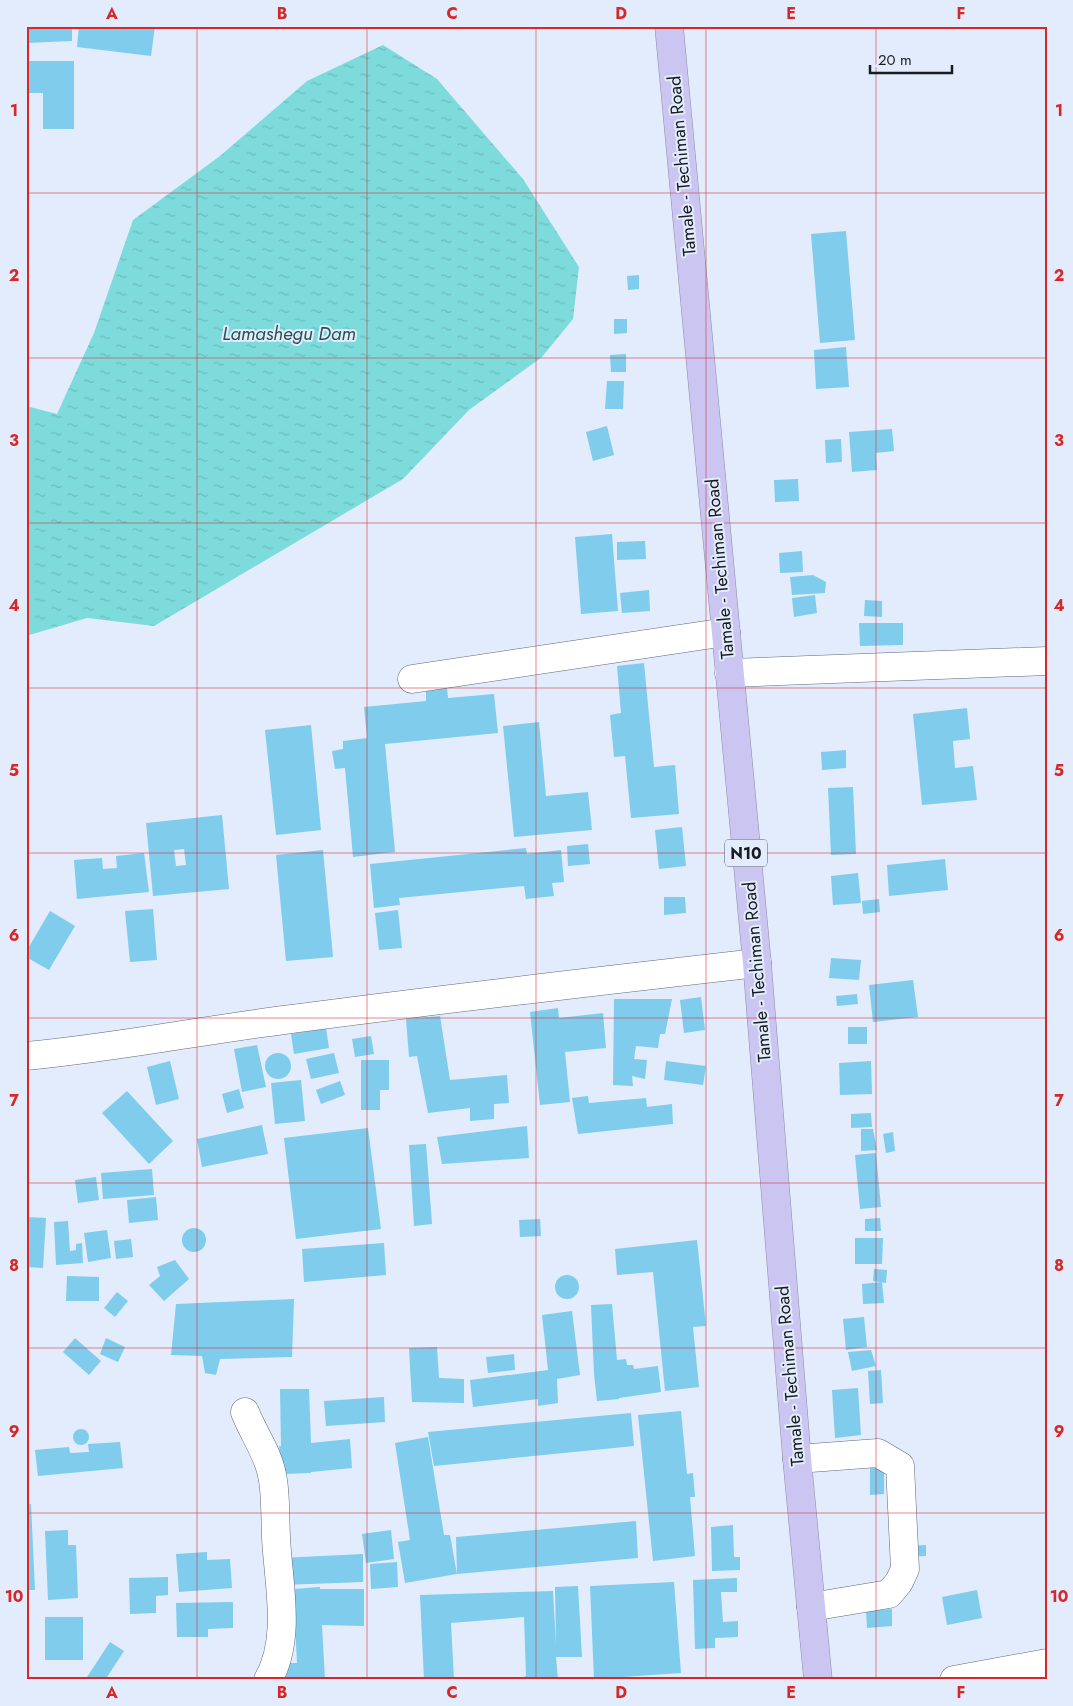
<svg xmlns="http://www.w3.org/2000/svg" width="1073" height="1706" font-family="Jost,sans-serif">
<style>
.water{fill:url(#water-ripples)}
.building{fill:#7fcced;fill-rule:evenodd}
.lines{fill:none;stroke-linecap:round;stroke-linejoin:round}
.minor-casing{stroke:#616977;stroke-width:29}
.highway-casing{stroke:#8c8aa8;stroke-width:29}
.minor{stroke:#fff;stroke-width:28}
.highway{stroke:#cbc5f1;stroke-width:28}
.grid{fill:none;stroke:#d62828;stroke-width:1;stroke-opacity:0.55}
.labels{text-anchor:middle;stroke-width:4;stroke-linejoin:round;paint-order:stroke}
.shield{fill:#e2ecfc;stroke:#555a63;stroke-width:1}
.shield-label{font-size:16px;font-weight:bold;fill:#181c21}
.street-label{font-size:18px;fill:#181c21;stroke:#e2ecfc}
.water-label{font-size:19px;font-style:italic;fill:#275151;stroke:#e2ecfc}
.neatline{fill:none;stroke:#d62828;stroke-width:2}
.grid-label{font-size:16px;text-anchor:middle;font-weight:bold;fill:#d62828}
</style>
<defs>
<pattern id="water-ripples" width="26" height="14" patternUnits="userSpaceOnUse" patternTransform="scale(1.25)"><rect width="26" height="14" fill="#7edbdb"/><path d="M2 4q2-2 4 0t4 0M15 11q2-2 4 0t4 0" fill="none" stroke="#6cbbbc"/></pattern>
</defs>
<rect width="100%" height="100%" fill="#e2ecfc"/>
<!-- water -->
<path class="water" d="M383 45 437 79 523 179 579 267 573 319 542 357 469 410 403 479 154 626 87 618 26 636V406L57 414 94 333 133 220 220 156 307 81Z"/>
<!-- building -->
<g class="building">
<path d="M26 26H72V41L26 43Z"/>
<path d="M79 26H155L151 56 77 47Z"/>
<path d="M26 61H74V129H43V93H26Z"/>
<path d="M846 231 855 340 820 343 811 234Z"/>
<path d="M639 275V289L628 290 627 276Z"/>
<path d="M614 319H627V333L614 334Z"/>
<path d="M846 347 849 387 816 389 814 350Z"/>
<path d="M626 354V372H611L610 355Z"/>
<path d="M607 381H624L623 409H605Z"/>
<path d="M607 426 614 455 593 461 586 432Z"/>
<path d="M892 429 894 451 876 453 877 470 852 472 849 432Z"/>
<path d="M841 439 842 462 826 463 825 440Z"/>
<path d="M798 479 799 501 775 502 774 480Z"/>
<path d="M612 534 618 611 581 614 575 537Z"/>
<path d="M645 541 646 559 617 560V542Z"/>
<path d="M802 551 803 572 780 573 779 553Z"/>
<path d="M813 575 826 582 825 593 792 595 790 577Z"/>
<path d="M649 590 650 611 622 613 620 593Z"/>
<path d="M815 595 817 613 794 617 792 598Z"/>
<path d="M865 600 882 601V617L864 616Z"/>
<path d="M859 623H903V645L860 646Z"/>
<path d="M644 663 654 767 675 765 679 814 631 818 625 756 614 757 610 715 621 713 617 666Z"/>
<path d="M447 688 448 698 494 694 498 733 385 744 395 852 353 857 345 768 335 769 332 751 343 749V741L367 738 364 707 426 701V691Z"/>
<path d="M967 708 970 739 953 741 955 768 973 766 977 800 922 805 913 714Z"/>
<path d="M539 722 546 796 588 792 592 830 514 837 503 726Z"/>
<path d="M311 725 321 830 276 835 265 730Z"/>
<path d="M846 750V768L822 770 821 752Z"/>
<path d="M853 787 856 854 831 855 828 788Z"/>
<path d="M222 815 229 889 153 896 146 823ZM184 849 186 865 176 866 174 850Z"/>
<path d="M682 827 686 866 659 869 655 830Z"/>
<path d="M588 844 590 864 568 866 567 846Z"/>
<path d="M526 848 527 854 561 850 564 882 552 883 554 896 526 899 524 886 399 898 400 905 374 908 370 864Z"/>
<path d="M323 850 333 957 286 961 276 855Z"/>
<path d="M144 853 149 892 77 899 74 860 102 858 103 869 117 868 116 856Z"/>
<path d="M945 859 948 890 889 896 887 865Z"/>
<path d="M858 873 861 903 833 905 831 876Z"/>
<path d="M664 897H685L686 913 664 915Z"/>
<path d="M879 899 880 912 863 914 862 901Z"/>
<path d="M153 909 157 960 130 962 125 911Z"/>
<path d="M398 910 402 948 379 950 375 913Z"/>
<path d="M50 911 75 926 49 970 26 957V952Z"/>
<path d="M831 958 861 960 859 980 829 978Z"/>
<path d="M913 980 918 1017 873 1022 869 985Z"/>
<path d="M857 994 858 1004 837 1006 836 996Z"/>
<path d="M701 997 705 1030 684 1033 680 1000Z"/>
<path d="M614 999H672L665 1034H660L658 1048 636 1046 634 1059 647 1060 645 1079 632 1076 633 1086 613 1085Z"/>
<path d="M558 1008 559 1018 603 1013 606 1048 565 1052 570 1102 540 1105 530 1012Z"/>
<path d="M440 1016 450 1080 507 1075 509 1103 494 1104V1119L470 1121V1108L428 1113 417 1056 409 1057 406 1019Z"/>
<rect x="848" y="1027" width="19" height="17"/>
<path d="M326 1028 329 1048 294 1054 291 1034Z"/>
<path d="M371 1036 374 1054 355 1057 352 1039Z"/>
<path d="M257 1045 266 1087 242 1092 234 1049Z"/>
<path d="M334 1053 339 1073 311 1079 306 1059Z"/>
<circle cx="278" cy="1066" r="13"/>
<path d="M361 1060H389V1090H380V1110H361Z"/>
<path d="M170 1061 179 1099 156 1105 147 1067Z"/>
<path d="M666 1061 706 1066 703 1085 664 1080Z"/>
<path d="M871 1061 872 1094 840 1095 839 1063Z"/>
<path d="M301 1080 305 1121 275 1124 271 1083Z"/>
<path d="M340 1081 345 1095 321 1104 316 1090Z"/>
<path d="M239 1089 244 1108 227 1113 222 1094Z"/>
<path d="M127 1091 173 1141 149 1164 102 1113Z"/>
<path d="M588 1096 589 1103 646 1098 647 1107 672 1104 673 1124 578 1134 572 1098Z"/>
<path d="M871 1113 872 1127 851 1128V1114Z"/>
<path d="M262 1125 268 1154 202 1167 197 1139Z"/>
<path d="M527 1126 529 1158 442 1164 437 1137Z"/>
<path d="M368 1128 381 1229 296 1239 284 1138Z"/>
<path d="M861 1129H873L877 1150 861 1151Z"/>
<path d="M893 1132 895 1151 886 1153 883 1134Z"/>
<path d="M426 1144 432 1224 414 1226 409 1145Z"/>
<path d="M876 1153 881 1207 860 1209 855 1155Z"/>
<path d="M152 1169 154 1195 103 1199 101 1173Z"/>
<path d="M96 1177 99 1200 78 1203 75 1180Z"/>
<path d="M156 1197 158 1220 129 1223 127 1200Z"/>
<path d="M26 1217 46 1218 43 1268 26 1267Z"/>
<path d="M880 1218 881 1231H865V1219Z"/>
<path d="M540 1219 541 1236 520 1237 519 1220Z"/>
<path d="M68 1221 70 1251 76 1250V1244L82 1243 83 1263 56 1265 54 1222Z"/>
<circle cx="194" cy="1240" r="12"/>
<path d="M107 1230 111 1258 88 1262 84 1233Z"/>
<path d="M855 1238H883L882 1264H855Z"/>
<path d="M131 1239 133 1257 116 1259 114 1241Z"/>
<path d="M697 1240 706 1326 693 1327 699 1387 665 1391 653 1272 617 1275 615 1249Z"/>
<path d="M384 1243 386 1275 304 1282 302 1249Z"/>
<path d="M175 1260 189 1279 164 1301 149 1285 160 1276 157 1267Z"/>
<path d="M874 1269 887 1270 886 1283 873 1281Z"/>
<circle cx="567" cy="1287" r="12"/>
<path d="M67 1276 99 1277V1301H66Z"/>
<path d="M882 1282 884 1303 863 1304 862 1284Z"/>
<path d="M117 1292 128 1301 115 1317 104 1308Z"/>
<path d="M294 1299 292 1357 220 1359 216 1375 205 1373 202 1356 171 1355 176 1304Z"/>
<path d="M612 1304 617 1360 626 1359 627 1365H633L634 1369 658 1366 661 1392 619 1398V1399L597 1401 594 1374 591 1305Z"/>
<path d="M572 1311 580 1375 557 1379 558 1403 538 1406V1399L473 1407 470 1380 548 1370 542 1315Z"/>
<path d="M864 1317 867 1347 846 1350 843 1319Z"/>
<path d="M75 1338 101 1361 89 1375 63 1352Z"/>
<path d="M106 1338 125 1347 118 1362 100 1354Z"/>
<path d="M437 1347 439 1378 464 1379V1403L412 1402 409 1348Z"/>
<path d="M871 1350 876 1366 852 1371 848 1352Z"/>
<path d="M514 1354 515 1370 488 1373 486 1357Z"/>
<path d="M881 1370 883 1403 870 1404 868 1371Z"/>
<path d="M858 1388 861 1435 835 1438 832 1390Z"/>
<path d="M280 1389H309L311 1443 350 1439 352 1468 311 1472V1473L282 1474 279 1446H281Z"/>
<path d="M384 1397 385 1422 326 1426 324 1401Z"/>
<path d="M681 1411 687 1474 693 1473 695 1497H690L695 1556 653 1561 638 1415Z"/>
<path d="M631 1413 634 1446 434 1466 428 1432Z"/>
<circle cx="81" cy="1437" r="8"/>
<path d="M428 1437 444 1535H450L457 1574 405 1583 398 1542 410 1540 395 1443Z"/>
<path d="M120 1442 123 1468 38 1476 35 1450 69 1447 70 1453 89 1452 88 1444Z"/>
<path d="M870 1468H884V1494L870 1495Z"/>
<path d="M26 1504H31L35 1590H26Z"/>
<path d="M636 1521 638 1558 457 1574 456 1537Z"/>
<path d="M733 1525 734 1557H740V1570L712 1571 711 1527Z"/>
<path d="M68 1530V1545H76L78 1598 48 1600 45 1531Z"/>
<path d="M391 1530 394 1559 366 1563 362 1534Z"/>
<path d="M926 1545V1556L908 1557V1546Z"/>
<path d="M207 1552V1560L230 1559 232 1588 179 1592 176 1554Z"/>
<path d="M363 1554V1582L282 1585 281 1558Z"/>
<path d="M397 1562 398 1587 371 1589 370 1564Z"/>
<path d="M168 1577V1595L156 1596V1613L130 1614 129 1578Z"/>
<path d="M737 1578V1592H721L723 1622 738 1621V1637L715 1638V1648L695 1649 693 1580Z"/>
<path d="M674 1582 681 1673 594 1679 590 1586Z"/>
<path d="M578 1586 582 1657H556L558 1680H517L526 1676 524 1617 451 1623 454 1680H424L420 1595 553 1591 556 1646 555 1587Z"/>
<path d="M320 1587V1589H364V1626L322 1625 325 1680H298V1678L284 1679 283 1663H297L293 1589Z"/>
<path d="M977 1590 982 1618 947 1625 942 1597Z"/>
<path d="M233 1602V1628L208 1629V1637H177L176 1603Z"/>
<path d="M892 1609V1626L867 1628 866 1611Z"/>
<rect x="45" y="1617" width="38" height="43"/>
<path d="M110 1642 124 1651 105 1680H85Z"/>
</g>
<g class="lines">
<!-- minor casing -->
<g class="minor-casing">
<g id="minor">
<path d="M729 673 1047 661"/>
<path d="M412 679 726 632"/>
<path d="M26 1056C113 1048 198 1031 284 1020 441 999 599 981 757 963"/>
<path d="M245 1412C253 1433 268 1453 272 1475 276 1492 275 1518 276 1537 278 1582 292 1638 268 1680"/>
<path d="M797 1459 878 1453 900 1466 905 1569 899 1582 889 1594 811 1607"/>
<path d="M954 1680 1047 1663"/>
</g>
</g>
<!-- highway casing -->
<g class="highway-casing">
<path id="highway" d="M669 26 757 963 797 1459 818 1680"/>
</g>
<!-- minor -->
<use href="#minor" class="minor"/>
<!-- highway -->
<use href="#highway" class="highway"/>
</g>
<!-- grid -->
<path class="grid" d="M197 26V1680M367 26V1680M536 26V1680M706 26V1680M876 26V1680M26 193H1047M26 358H1047M26 523H1047M26 688H1047M26 853H1047M26 1018H1047M26 1183H1047M26 1348H1047M26 1513H1047"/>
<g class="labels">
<!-- shield labels -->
<rect class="shield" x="725" y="839.5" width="42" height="27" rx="4"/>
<g class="shield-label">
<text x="746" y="859">N10</text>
</g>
<!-- street labels -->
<g class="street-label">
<text transform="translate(682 166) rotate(-95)" y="6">Tamale - Techiman Road</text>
<text transform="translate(720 569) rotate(-95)" y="6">Tamale - Techiman Road</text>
<text transform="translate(757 972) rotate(-95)" y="6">Tamale - Techiman Road</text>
<text transform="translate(790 1376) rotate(-95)" y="6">Tamale - Techiman Road</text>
</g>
<!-- water labels -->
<g class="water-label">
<text x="289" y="340">Lamashegu Dam</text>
</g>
</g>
<!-- border -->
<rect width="1073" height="1706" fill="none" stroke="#e2ecfc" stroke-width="55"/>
<!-- scale -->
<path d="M870 65v8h82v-8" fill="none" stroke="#181c21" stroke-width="2.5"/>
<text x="878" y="65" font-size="15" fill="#181c21" stroke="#e2ecfc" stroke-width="4" paint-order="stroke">20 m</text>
<rect x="28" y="28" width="1018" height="1650" class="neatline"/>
<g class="grid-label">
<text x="112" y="19">A</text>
<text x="282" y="19">B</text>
<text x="452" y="19">C</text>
<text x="621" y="19">D</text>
<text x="791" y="19">E</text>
<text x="961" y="19">F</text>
<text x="14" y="116">1</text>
<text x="1059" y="116">1</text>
<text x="14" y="281">2</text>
<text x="1059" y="281">2</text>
<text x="14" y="446">3</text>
<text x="1059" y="446">3</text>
<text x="14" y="611">4</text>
<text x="1059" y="611">4</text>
<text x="14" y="776">5</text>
<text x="1059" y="776">5</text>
<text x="14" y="941">6</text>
<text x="1059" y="941">6</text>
<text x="14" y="1106">7</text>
<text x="1059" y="1106">7</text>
<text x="14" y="1271">8</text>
<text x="1059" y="1271">8</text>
<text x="14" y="1437">9</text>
<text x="1059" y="1437">9</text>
<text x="14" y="1602">10</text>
<text x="1059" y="1602">10</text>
<text x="112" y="1698">A</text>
<text x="282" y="1698">B</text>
<text x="452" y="1698">C</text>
<text x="621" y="1698">D</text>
<text x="791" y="1698">E</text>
<text x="961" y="1698">F</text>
</g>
</svg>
